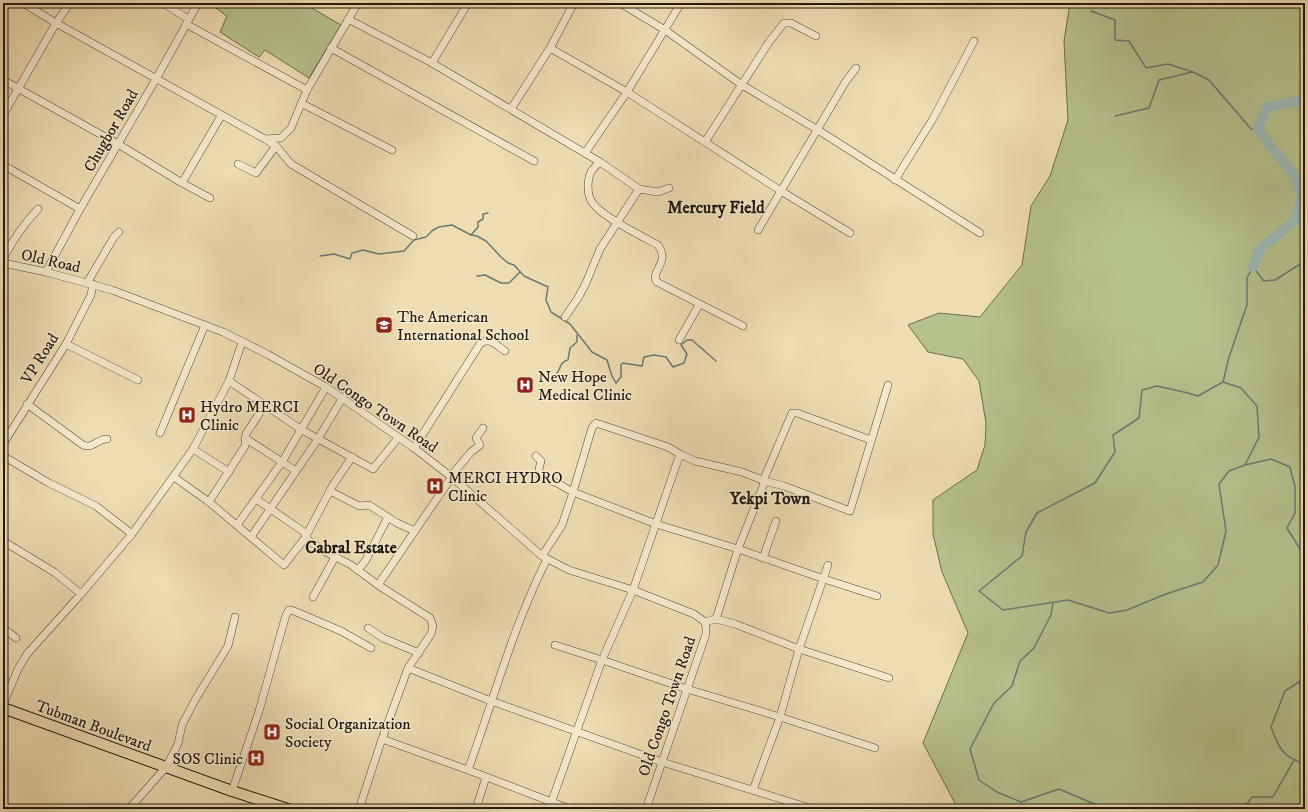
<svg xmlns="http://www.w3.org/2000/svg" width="1308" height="812" font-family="'IM FELL DW Pica',serif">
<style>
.green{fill:#b6c28e;stroke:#6b6e4e}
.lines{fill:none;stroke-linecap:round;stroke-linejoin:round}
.stream{stroke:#6a7a73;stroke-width:1.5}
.river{stroke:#9cbab6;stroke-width:10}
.minor-casing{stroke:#544a38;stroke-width:8}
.highway-casing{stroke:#20190f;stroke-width:12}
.minor{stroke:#f4e9cd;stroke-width:7}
.highway{stroke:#eeddb2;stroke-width:10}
.labels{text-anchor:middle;stroke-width:3;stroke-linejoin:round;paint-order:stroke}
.street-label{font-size:16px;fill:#20190f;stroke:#f4e9cd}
.poi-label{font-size:16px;fill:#20190f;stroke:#f4e9cd;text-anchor:start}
.neighbourhood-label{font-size:17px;font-weight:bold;fill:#20190f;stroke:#f4e9cd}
</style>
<rect width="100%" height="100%" fill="#eeddb2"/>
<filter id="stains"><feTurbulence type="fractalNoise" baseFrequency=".005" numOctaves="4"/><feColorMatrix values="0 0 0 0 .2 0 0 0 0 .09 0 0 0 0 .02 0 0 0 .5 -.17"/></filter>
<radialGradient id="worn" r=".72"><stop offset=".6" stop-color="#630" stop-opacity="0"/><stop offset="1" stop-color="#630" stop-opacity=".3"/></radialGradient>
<!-- green -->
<g class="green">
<path d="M209 3H303L341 25 309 78 265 50 259 57 220 32 227 16Z"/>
<path d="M1070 3H1305V809H958L923 743 968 633 942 572 933 534V500L977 470 985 445 986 423 979 381 963 359 928 352 908 325 939 313 980 317 1022 265 1031 206 1050 176 1068 120 1064 41Z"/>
</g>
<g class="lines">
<!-- stream -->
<g class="stream">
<path d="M1091 11 1115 20V40L1129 41 1146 68 1168 64 1193 72 1209 80 1251 129H1258"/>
<path d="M1115 116 1149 108 1159 80 1192 72"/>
<path d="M471 235 478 227V222L483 219V214L488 213"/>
<path d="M320 256 334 254 350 259 352 253 363 250 379 254 404 251 414 240 426 237 433 230 439 227 452 225 471 235 477 236 486 241 501 257 508 263 514 265 524 276 548 287 546 300 551 312 570 324 592 352 607 360 612 376 616 383 621 377V365L623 363 642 366 644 357 654 355 666 357 673 367 684 363 687 354 681 345 687 340H692L716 361"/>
<path d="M1305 261 1275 280 1264 281 1253 267 1247 278V305L1229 357 1223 382 1198 396 1188 393 1157 386 1142 390 1139 418 1113 435 1115 452 1095 483 1037 513 1026 532 1022 556 979 591 1003 610 1068 600 1109 613 1127 610 1166 594 1203 582 1218 565 1226 531 1219 484 1229 471 1245 465 1271 459 1290 467 1295 487V513L1287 528 1303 554H1305"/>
<path d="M477 276 485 275 501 283H509L520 272"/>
<path d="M549 379C551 378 553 378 555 376 561 370 559 362 568 360L570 348 577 342V335"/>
<path d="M1223 382 1241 388 1257 406 1259 437 1245 465"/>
<path d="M1053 603 1051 615 1034 648 1020 661 1012 686 994 703 970 749 979 780 997 792 1021 802 1059 789 1106 809"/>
<path d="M1305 678 1285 691 1271 727C1279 748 1282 757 1305 764"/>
<path d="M1228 809 1229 806 1247 804 1252 797H1273L1294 760"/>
</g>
<!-- river -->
<path class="river" d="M1253 267 1260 249 1294 221 1302 197 1293 173 1271 147 1258 129 1267 107 1298 101 1305 102"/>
<!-- minor casing -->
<g class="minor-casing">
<g id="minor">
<path d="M23 3 56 23 265 139 276 146 291 164 413 236"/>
<path d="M163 3 188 19"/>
<path d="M620 3 665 30 742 85 818 130 980 233"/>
<path d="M348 19 432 63 600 162C597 165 593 168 591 172 587 180 587 195 592 202 599 215 643 237 658 245 671 263 649 272 657 282L743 326"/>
<path d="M186 24 307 90"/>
<path d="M331 48 534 161"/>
<path d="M550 48 627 92 781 191 758 230"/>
<path d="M432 63 468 3"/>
<path d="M3 80 118 144 182 183"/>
<path d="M301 103 392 150"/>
<path d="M511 109 550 48 574 3"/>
<path d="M3 115 56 23 70 3"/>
<path d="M265 139 281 138 291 128 307 90 358 3"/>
<path d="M705 142 769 42 784 23H791L816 36"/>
<path d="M585 153 627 92 681 3"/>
<path d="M600 162 639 189 658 192 669 188"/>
<path d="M238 164 256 173 276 146"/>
<path d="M3 165 80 209"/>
<path d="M895 180 934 117 974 41"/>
<path d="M210 198 182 183 221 116"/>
<path d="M850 233 781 191 846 81 856 68"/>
<path d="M3 259C12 241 24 224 38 209"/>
<path d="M3 263 46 272 112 290 223 332 267 354 326 387 414 448 454 479 542 556 569 570 633 590 694 614 705 622 706 628V634L646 809"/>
<path d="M46 272 80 209 156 79 198 3"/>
<path d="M87 283 114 237 119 232"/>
<path d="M565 317 578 298 586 283 600 249 639 189"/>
<path d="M679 340 699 305"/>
<path d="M66 344 138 380"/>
<path d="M229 381 302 430 373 469 398 438"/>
<path d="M27 404 83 445C93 449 97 439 107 439"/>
<path d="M160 433 205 325"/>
<path d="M245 438 296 471"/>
<path d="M3 444 66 344 91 295 93 284"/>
<path d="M414 448 480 344C489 336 497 346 505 351"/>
<path d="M193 449 229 472"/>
<path d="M680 454 695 461 742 472 765 481 784 486 850 511 888 385"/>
<path d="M3 456 49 483 96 506 132 534"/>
<path d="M536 456 541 461 539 469 540 475 545 479 557 483 573 492 656 524 738 549 824 579 877 596"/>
<path d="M451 476 471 452 480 445 476 438 483 428"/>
<path d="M174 477 209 502 284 565 305 538 333 485 352 457"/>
<path d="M763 481 792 413H797L871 440"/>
<path d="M330 491 359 506 369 505 397 523 415 531"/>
<path d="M256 499 307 534"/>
<path d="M209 502 245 446C246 442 245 438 246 434L264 406"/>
<path d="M237 525 282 462 326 387"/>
<path d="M251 537 318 439 343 397"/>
<path d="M305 538 324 551 351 565 378 585"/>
<path d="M3 541 54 572 81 594"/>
<path d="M542 556 562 525 573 492 592 428 596 423 668 447 680 454 633 590 602 660 549 809"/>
<path d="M763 558 776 521"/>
<path d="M358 570 366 560 388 517"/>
<path d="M313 597 335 557"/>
<path d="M716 619 738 549 765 481"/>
<path d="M705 622 716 619 735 624 799 649 889 678"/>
<path d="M3 628 16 638"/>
<path d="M368 628 383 638 419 653"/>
<path d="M555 645 602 660 687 689 780 717 875 748"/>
<path d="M408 668 491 701 662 762 813 809"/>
<path d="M3 705 18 669 27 654 81 594 132 534 193 449 229 381 242 342"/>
<path d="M382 739 468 770 570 809"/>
<path d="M468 770C494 699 513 626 547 559"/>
<path d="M753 790 780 717 799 649 828 565"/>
<path d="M232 791 259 711 282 629 286 615 289 610 294 611 341 631 371 648"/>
<path d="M129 809 166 767 178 744 182 725 195 700 228 646 235 617"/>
<path d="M359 809 382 739 408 668 431 634 433 626 430 618 378 585 449 481 454 479"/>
<path d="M476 809 486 777"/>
</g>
</g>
<!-- highway casing -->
<g class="highway-casing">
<path id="highway" d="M3 708 232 791 288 809"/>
</g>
<!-- minor -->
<use href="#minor" class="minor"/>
<!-- highway -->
<use href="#highway" class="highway"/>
</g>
<!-- icons -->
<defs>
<g id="school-square" transform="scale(0.9)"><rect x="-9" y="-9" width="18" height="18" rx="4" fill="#8f2418" stroke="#f4e9cd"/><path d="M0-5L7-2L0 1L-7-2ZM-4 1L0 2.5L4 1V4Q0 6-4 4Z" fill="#fff"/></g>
<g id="hospital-square" transform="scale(0.9)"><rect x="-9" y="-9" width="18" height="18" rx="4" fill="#8f2418" stroke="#f4e9cd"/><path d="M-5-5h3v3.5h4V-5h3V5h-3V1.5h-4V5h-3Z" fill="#fff"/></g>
</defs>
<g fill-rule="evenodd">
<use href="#school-square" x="384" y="325"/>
<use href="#hospital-square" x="525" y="385"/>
<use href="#hospital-square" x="187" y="415"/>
<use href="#hospital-square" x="435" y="486"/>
<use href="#hospital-square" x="272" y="732"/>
<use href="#hospital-square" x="256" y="758"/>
</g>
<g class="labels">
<!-- street labels -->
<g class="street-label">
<text transform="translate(110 130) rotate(-60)" y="6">Chugbor Road</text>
<text transform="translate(51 260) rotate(13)" y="6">Old Road</text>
<text transform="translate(39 358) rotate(-58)" y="6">VP Road</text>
<text transform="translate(376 407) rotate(34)" y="6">Old Congo Town Road</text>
<text transform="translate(666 706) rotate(-71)" y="6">Old Congo Town Road</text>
<text transform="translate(94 725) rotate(20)" y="6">Tubman Boulevard</text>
</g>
<!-- poi labels -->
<g class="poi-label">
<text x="397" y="322">The American<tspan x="397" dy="18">International School</tspan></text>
<text x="538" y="382">New Hope<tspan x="538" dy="18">Medical Clinic</tspan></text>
<text x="200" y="412">Hydro MERCI<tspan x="200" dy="18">Clinic</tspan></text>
<text x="448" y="483">MERCI HYDRO<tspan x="448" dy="18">Clinic</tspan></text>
<text x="285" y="729">Social Organization<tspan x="285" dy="18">Society</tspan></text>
<text x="243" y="764" text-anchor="end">SOS Clinic</text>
</g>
<!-- neighbourhood labels -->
<g class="neighbourhood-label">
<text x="716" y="213">Mercury Field</text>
<text x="770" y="504">Yekpi Town</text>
<text x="351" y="553">Cabral Estate</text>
</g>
</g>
<!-- margin -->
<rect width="1308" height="812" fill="none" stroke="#eeddb2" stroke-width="16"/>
<rect x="4" y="4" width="1300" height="804" fill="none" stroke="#20190f" stroke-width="2"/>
<rect x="8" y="8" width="1292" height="796" fill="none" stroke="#20190f"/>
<rect width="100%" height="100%" filter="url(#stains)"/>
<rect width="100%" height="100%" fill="url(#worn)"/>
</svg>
